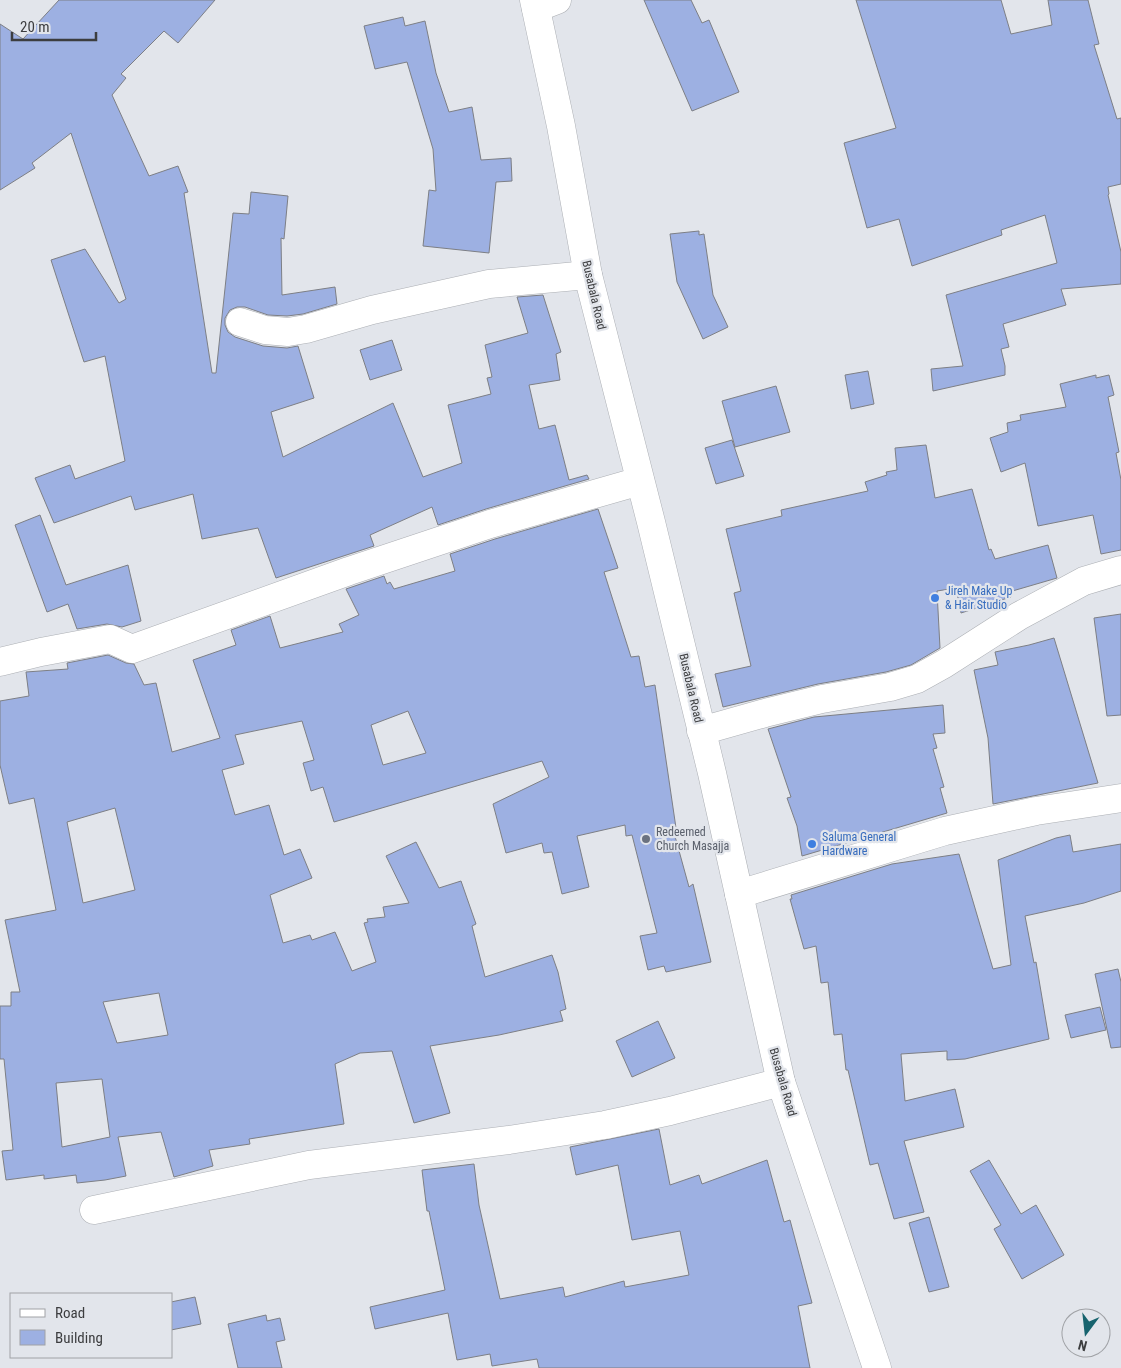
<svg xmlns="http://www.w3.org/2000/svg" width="1121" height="1368" font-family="'Roboto Condensed',sans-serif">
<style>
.building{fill:#9db0e2;stroke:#7d7f85;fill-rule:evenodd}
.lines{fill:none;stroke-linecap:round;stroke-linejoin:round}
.street-casing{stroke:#acafb4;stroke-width:29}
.secondary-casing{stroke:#acafb4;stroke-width:29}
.street{stroke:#fff;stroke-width:28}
.secondary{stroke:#fff;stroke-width:28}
.shop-dot{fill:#3f7fe0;stroke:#e2e5eb;stroke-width:2}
.worship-dot{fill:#6b7280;stroke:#e2e5eb;stroke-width:2}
.labels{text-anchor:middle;stroke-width:4.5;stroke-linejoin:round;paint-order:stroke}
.street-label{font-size:12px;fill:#3c3d3f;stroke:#e2e5eb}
.shop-label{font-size:12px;fill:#366cbe;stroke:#e2e5eb;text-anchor:start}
.worship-label{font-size:12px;fill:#5b616d;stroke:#e2e5eb;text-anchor:start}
</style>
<rect width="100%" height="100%" fill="#e2e5eb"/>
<!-- building -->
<g class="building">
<path d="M59 0H215L178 43 164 31 121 74 126 78 112 95 149 176 178 166 188 192 184 193 212 373H216L233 213 249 214 251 192 288 196 284 239 281 238 282 295 335 287 337 304 303 314 287 316 268 315 245 307H237L230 310 225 318V325L228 332 235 337 263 346 287 348 298 346 314 398 271 412 283 457 393 403 423 477 462 463 448 405 491 394 487 378 492 377 485 345 528 333 517 297 543 295 561 352 556 354 560 380 529 385 539 429 555 425 569 480 587 475 589 479 486 509 438 525 432 507 370 535 374 546 276 578 258 528 202 539 193 494 135 510 131 496 54 523 35 478 70 465 75 479 125 461 105 356 84 362 51 260 85 249 119 303 126 299 71 133 32 163 35 168 0 190V24L23 39Z"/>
<path d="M644 0H691L702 23 709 20 739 92 692 111Z"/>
<path d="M856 0H1001L1011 34 1052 25 1048 0H1088L1099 44 1094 45 1117 119 1121 118V184L1108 187 1109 194 1108 195 1121 252V284L1061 289 1066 305 1003 324 1009 347 1001 349 1005 366V375L933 391 931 369 963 366 946 295 1057 263 1045 215 1001 230 1002 235 912 266 899 219 867 228 844 143 896 128Z"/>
<path d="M403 17 405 26 425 21 436 73 449 112 472 107 481 160 511 158 512 181 496 182 489 253 423 246 429 190 436 191 433 149 407 62 375 69 364 26Z"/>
<path d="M699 231V235L704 234 713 295 728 327 703 339 677 282 670 234Z"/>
<path d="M392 340 402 370 370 380 360 350Z"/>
<path d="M868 371 874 404 851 409 845 375Z"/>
<path d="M1096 375V378L1109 375 1114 395 1108 397 1119 452 1116 453 1121 480V550L1101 554 1093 515 1038 526 1025 463 1001 472 990 438 1008 432 1007 423 1021 420 1020 415 1066 407 1060 384Z"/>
<path d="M776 386 790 432 735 447 722 401Z"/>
<path d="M732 440 744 476 716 484 705 448Z"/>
<path d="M926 445 935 498 972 489 989 550 991 549 995 559 1048 545 1057 578 1009 592 1011 597 961 613 956 588 937 591 940 648 911 665 886 672 818 684 723 707 715 674 751 666 734 593 741 591 726 529 782 516 781 510 868 491 865 482 887 475 886 472 897 470 895 448Z"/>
<path d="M598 509 618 568 604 572 631 657 639 656 645 687 655 685 676 828 673 829 689 887 693 884 711 962 666 972 664 966 648 970 640 936 657 933 632 835 626 836 625 825 577 836 589 887 562 894 552 852 544 853 542 843 506 853 493 804 549 777 542 761 334 822 323 787 311 791 303 763 314 760 302 721 235 735 244 764 222 770 235 815 269 805 284 855 300 849 312 878 270 895 283 943 310 935 312 940 335 932 352 971 376 962 364 923 368 922 367 919 385 917 383 907 409 903 386 856 416 842 439 888 461 881 476 924 472 926 485 977 552 955 558 972 566 1009 560 1011 563 1021 499 1035 430 1046 450 1113 414 1123 392 1051 360 1053 335 1064 344 1124 249 1139 250 1144 209 1150 213 1166 174 1177 161 1132 118 1137 126 1176 105 1180 77 1183 76 1175 44 1179V1175L6 1180 2 1151 13 1150 4 1059H0V1006H11V992H20L5 920 56 910 34 798 9 804 0 765V701L29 696 26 672 68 669 67 663 108 655 126 663 134 664 144 685 156 683 172 752 220 738 193 660 236 645 231 630 270 616 280 648 343 632 339 624 359 615 346 589 384 576 387 584 390 582 394 589 455 571 450 554 495 539ZM408 711 426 753 383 765 371 725ZM115 808 135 890 83 903 67 822ZM159 993 168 1035 117 1043 103 1002ZM102 1079 110 1137 62 1147 56 1083Z"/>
<path d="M40 515 66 585 128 565 141 621 122 627 107 624 77 629 68 604 47 612 15 525Z"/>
<path d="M1121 614V715L1107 716 1094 618Z"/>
<path d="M1054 638 1098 783 993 804 988 738 974 670 998 665 995 652 1029 645Z"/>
<path d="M943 705 945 733 933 734 937 748 933 749 944 787 940 788 947 813 802 856 797 826 787 798 791 797 768 729 814 717Z"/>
<path d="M1070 835 1073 852 1121 844V891L1084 903 1025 916 1034 963 1036 962 1049 1039 965 1059 947 1060V1051L901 1054 905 1101 955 1089 964 1127 904 1141 924 1212 894 1219 878 1163 870 1165 848 1070H846L842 1034 834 1035 828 982 821 983 816 946 804 949 790 899H792L791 895 892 864 959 854 993 969 1011 965 998 860 1056 838Z"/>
<path d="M1118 969 1121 982V1047L1111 1048 1095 974Z"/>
<path d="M1100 1007 1106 1030 1071 1038 1065 1015Z"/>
<path d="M658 1021 675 1058 632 1077 616 1041Z"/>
<path d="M659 1129 670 1185 699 1175 702 1184 767 1160 784 1222 790 1220 812 1303 798 1306 810 1368H539L537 1359 492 1366 490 1354 457 1360 448 1313 375 1329 370 1307 445 1290 429 1211H427L422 1170 474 1164 479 1205 500 1299 563 1287 565 1297 624 1281 625 1287 689 1275 680 1231 632 1240 618 1165 576 1175 570 1147Z"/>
<path d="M989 1160 1021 1214 1036 1205 1064 1255 1022 1279 994 1229 1001 1225 970 1171Z"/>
<path d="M929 1217 949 1287 929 1292 909 1223Z"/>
<path d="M195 1297 201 1324 171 1330V1302Z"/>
<path d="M266 1315 267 1321 280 1318 285 1340 276 1342 282 1368H238L228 1324Z"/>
</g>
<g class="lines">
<!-- street casing -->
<g class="street-casing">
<g id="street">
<path d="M536 8 557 0"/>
<path d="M240 322 265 330 288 332 306 329 372 310 489 284 588 275"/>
<path d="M0 662 41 652 110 639 132 649 349 571 490 524 640 481"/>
<path d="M701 731 765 713 822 699 890 687 917 679 944 664 1019 616 1084 581 1121 570"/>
<path d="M739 894 945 831 1036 811 1121 798"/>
<path d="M94 1210 309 1165 509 1140 605 1125 670 1111 781 1082"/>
</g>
</g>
<!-- secondary casing -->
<g class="secondary-casing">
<path id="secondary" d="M534 0 561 126 588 275 651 522 712 773 781 1082 877 1368"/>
</g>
<!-- street -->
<use href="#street" class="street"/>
<!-- secondary -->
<use href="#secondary" class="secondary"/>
</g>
<!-- markers -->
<g class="shop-dot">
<circle cx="935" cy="598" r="5"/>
<circle cx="812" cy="844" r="5"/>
</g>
<circle class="worship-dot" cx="646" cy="839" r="5"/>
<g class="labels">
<!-- street labels -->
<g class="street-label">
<text transform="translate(594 295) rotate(77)" y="4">Busabala Road</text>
<text transform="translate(691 688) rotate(77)" y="4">Busabala Road</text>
<text transform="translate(783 1082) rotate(74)" y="4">Busabala Road</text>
</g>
<!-- shop labels -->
<g class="shop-label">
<text x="945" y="595">Jireh Make Up<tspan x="945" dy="14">&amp; Hair Studio</tspan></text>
<text x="822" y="841">Saluma General<tspan x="822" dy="14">Hardware</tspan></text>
</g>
<!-- worship labels -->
<g class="worship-label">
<text x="656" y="836">Redeemed<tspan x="656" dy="14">Church Masajja</tspan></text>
</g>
</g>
<!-- legend -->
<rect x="10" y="1293" width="162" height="65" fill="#e2e5eb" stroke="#a0a2a6"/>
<rect x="20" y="1309" width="25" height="8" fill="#ffffff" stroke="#a0a2a6"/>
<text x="55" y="1318" font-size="15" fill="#3c3d3f">Road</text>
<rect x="20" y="1330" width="25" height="15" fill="#9db0e2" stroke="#a0a2a6"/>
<text x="55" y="1343" font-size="15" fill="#3c3d3f">Building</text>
<!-- north arrow -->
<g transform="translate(1086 1333) rotate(195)"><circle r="24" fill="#e2e5eb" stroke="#a0a2a6"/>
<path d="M0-4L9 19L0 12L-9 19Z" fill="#17636e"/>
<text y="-8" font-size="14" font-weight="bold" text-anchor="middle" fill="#3c3d3f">N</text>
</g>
<!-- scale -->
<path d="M12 32v8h84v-8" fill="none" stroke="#3c3d3f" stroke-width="2.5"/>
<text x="20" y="32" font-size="15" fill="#3c3d3f" stroke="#e2e5eb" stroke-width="4" paint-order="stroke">20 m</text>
</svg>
